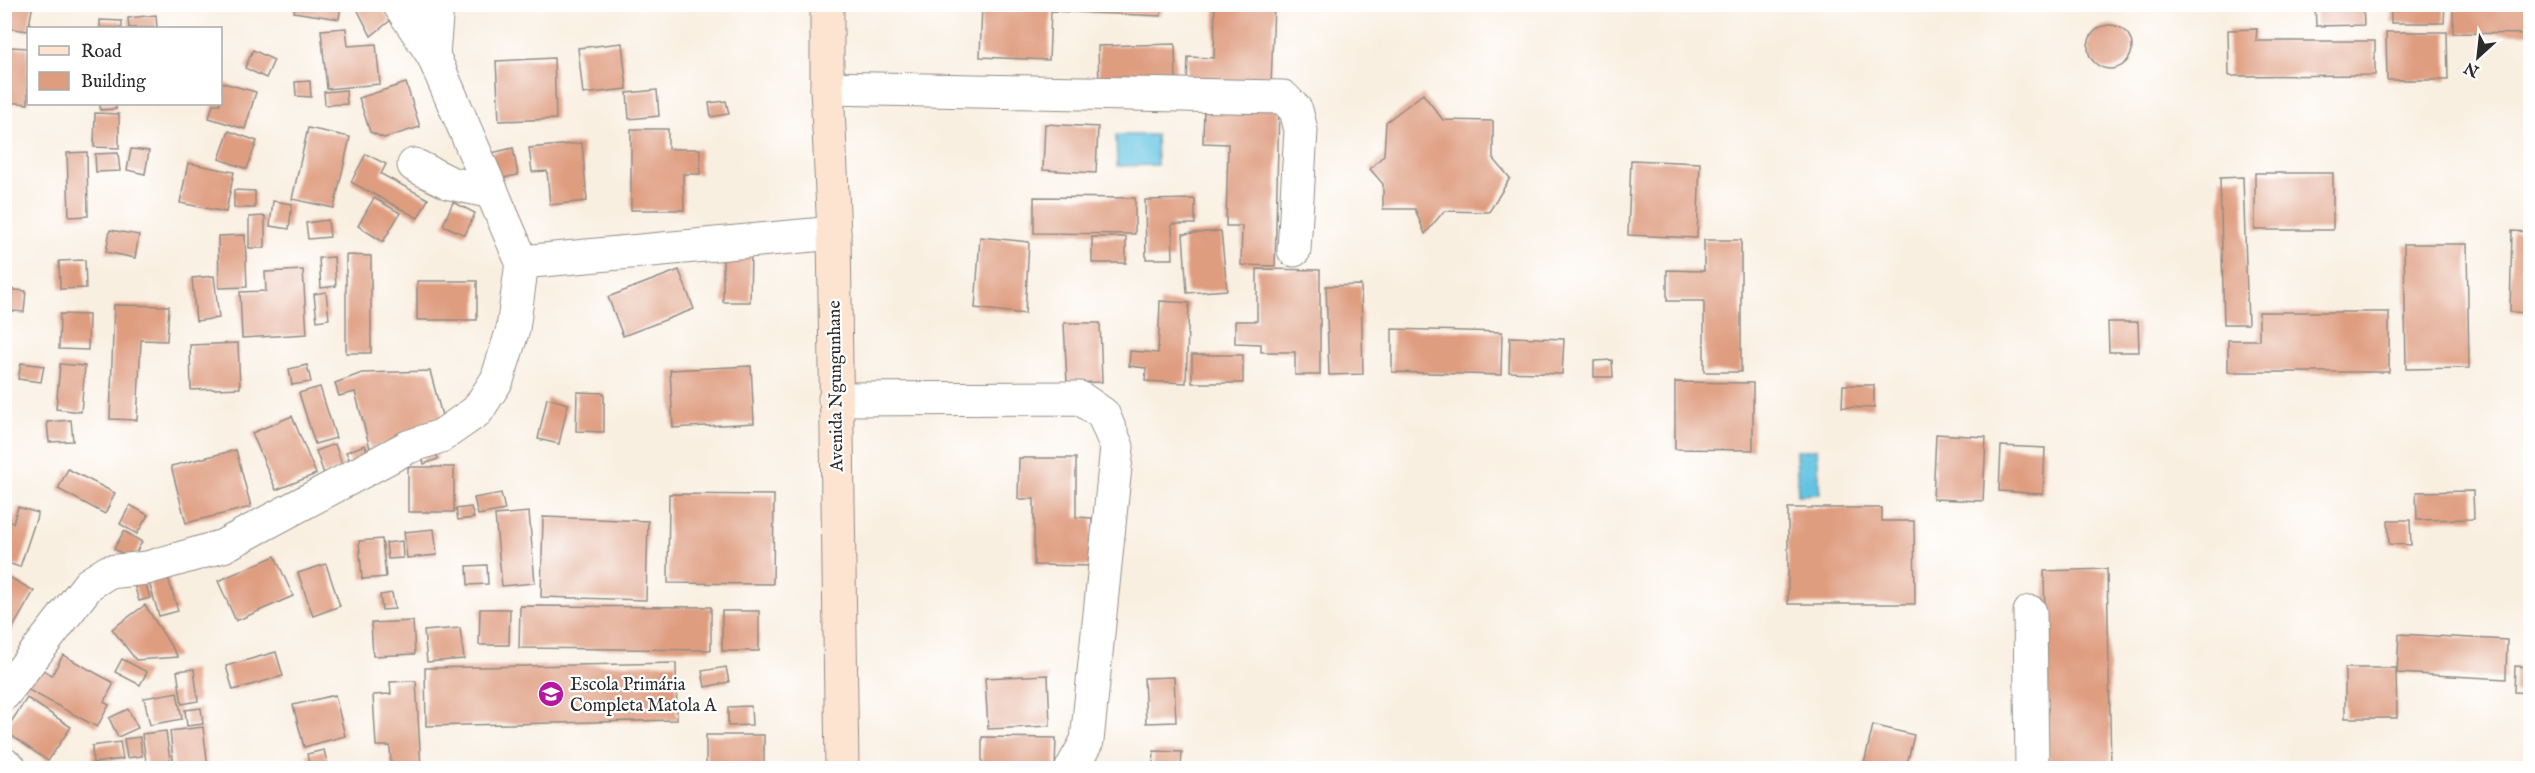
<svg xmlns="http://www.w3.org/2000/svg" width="2535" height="773" font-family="'IM FELL English',serif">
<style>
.water{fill:#64c4e2;stroke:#487886;stroke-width:1.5}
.building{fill:#df9d80}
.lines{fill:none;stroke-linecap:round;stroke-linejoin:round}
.street-casing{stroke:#928d86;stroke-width:35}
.secondary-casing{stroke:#928d86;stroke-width:35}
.street{stroke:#fff;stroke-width:33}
.secondary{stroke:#fde4d1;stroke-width:33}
.labels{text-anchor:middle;stroke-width:4.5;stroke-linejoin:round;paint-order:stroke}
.street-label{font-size:18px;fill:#2b2b2b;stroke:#fff}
.poi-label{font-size:18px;fill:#2b2b2b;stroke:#fff;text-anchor:start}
</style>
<rect width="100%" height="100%" fill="#fff"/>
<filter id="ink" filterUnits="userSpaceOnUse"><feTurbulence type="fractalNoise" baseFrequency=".0167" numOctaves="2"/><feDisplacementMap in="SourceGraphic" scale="12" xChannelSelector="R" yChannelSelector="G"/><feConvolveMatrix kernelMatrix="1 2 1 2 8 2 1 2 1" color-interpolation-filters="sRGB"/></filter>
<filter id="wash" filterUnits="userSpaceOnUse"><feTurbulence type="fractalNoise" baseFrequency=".008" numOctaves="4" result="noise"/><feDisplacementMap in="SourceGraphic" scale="24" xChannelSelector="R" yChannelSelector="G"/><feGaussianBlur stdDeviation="1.35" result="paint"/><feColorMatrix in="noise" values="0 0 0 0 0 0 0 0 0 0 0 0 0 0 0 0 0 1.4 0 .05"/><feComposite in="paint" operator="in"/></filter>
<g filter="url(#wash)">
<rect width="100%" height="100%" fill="#f9efe1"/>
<!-- water -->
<g class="water">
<path d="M1116 135H1156L1157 165 1117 166Z"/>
<path d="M1817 449 1820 494 1798 495 1796 451Z"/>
</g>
<g id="blocks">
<!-- building -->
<g class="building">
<path d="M9 4H33L28 31 6 28Z"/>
<path d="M295 4H341L339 19 294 12Z"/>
<path d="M982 4H1162L1161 16 1051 11 1049 60 980 57Z"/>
<path d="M1215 4H1274L1271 87 1187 83 1188 57 1214 58Z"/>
<path d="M2315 4H2363L2364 25 2316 26Z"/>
<path d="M2391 4H2445L2444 23H2391Z"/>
<path d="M2453 4H2530V34L2453 33Z"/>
<path d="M355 5H378L391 20 371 36Z"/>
<path d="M156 15 157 28H129L128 18Z"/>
<path d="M100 20 122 21V28H100Z"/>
<circle cx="2110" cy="47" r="22"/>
<path d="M346 28 348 46 376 44 380 84 327 89 321 30Z"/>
<path d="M2257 29 2256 41H2375V75L2229 76 2228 30Z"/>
<path d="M2386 32H2447L2448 80H2387Z"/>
<path d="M622 43 627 89 583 94 578 48Z"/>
<path d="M1175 44 1176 87 1099 89 1098 46Z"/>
<path d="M11 47 28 48V104L6 102Z"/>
<path d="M253 50 274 60 266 78 245 68Z"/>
<path d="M554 58 556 119 499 121 496 61Z"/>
<path d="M310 81 311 97 296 96 295 82Z"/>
<path d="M220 82 256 92 245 129 209 118 213 104H220Z"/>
<path d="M406 83 420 127 384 138 370 132 359 98Z"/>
<path d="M346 90 347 104 325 105 324 92Z"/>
<path d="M657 90 659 116 629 119 627 93Z"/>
<path d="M1423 94 1443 120 1493 121V158L1510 178 1489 212 1444 211 1425 234 1415 209H1383V184L1370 169 1384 155 1386 122Z"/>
<path d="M726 101 729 114 711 117 709 103Z"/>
<path d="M100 104H116V109L100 110Z"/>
<path d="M1204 105 1279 107 1275 266 1241 265 1242 226H1226L1228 144 1203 143Z"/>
<path d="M95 113 119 114V148L94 147Z"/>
<path d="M1045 124 1098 127 1096 173 1043 170Z"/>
<path d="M308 128 350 137 334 208 292 199Z"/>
<path d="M631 129H668V149H700V174H683L684 210H631Z"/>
<path d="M229 131 257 141 247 169 219 159Z"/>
<path d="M582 143 587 201 550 205 547 171 532 172 529 148Z"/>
<path d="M513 148 518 175 492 180 487 154Z"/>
<path d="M131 149 149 151 145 174 127 170Z"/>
<path d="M87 152 88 216 69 217 67 153Z"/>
<path d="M118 153 120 171 96 172 95 154Z"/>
<path d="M366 154 386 164 381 174 428 199 418 218 351 182Z"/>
<path d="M1631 160 1700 163 1697 238 1628 235Z"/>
<path d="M188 163 234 172 226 212 180 203Z"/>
<rect x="2255" y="173" width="78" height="57"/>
<path d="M2243 177 2248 324H2224L2220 178Z"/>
<path d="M234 190 255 191V208H234Z"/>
<path d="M1034 197 1135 198V234L1034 233Z"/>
<path d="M374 198 400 213 383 242 358 226Z"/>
<path d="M1195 199V224H1172L1173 259H1146L1145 200Z"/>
<path d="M273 201 292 204 289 229 270 226Z"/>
<path d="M453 202 475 213 465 235 443 225Z"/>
<path d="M265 216V248H249V217Z"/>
<path d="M328 220 330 237 308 239 306 223Z"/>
<path d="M110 230 139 235 135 258 106 252Z"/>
<path d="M1221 231 1227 290 1187 293 1183 234Z"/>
<path d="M2512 231 2530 232V313L2510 312Z"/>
<path d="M245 235 247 287 219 288 218 236Z"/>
<path d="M980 237 1029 242 1025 314 975 308Z"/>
<rect x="1092" y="237" width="34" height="26"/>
<path d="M1704 240H1741V372H1704V301H1667V270L1704 271Z"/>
<path d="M2404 244H2467L2469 368 2406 369Z"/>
<path d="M723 252H751L750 302H723Z"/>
<path d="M346 255 371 256V353H346Z"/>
<path d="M334 257 336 286 321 288 319 258Z"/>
<path d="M85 260 86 288 60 289 59 261Z"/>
<path d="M1257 269 1320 270V375H1295V352H1261V344L1235 343V321H1257Z"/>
<path d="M303 270 307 334 242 338 240 292 266 291 265 272Z"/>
<path d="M679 270 694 309 623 336 608 297Z"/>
<path d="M214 276 219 318 196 321 192 278Z"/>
<rect x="417" y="281" width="60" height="39"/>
<path d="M1361 285 1363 374 1329 375 1326 286Z"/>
<path d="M4 289 26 291 24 312 4 310Z"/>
<path d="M326 292 329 319 317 321 314 294Z"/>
<path d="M1160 301 1189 303 1186 383 1145 381 1146 368 1129 366 1130 351 1158 353Z"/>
<path d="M114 305 169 306 167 341 141 340 137 420 110 419Z"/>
<path d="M2259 312H2389V372H2228V340H2259Z"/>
<path d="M60 314 89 315 88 350 59 349Z"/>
<path d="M2108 322H2138L2139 352H2109Z"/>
<path d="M1064 323H1100L1102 382 1067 383Z"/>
<path d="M1392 329 1502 332 1501 375 1392 372Z"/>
<path d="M1510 337 1564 339 1562 374 1509 372Z"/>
<path d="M238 343 240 388 191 390 190 345Z"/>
<rect x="1192" y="355" width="51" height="28"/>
<path d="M1612 360 1613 377H1594V361Z"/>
<path d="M21 363 44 366 41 382 18 379Z"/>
<path d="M60 364 85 366 81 412 56 409Z"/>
<path d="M307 365 311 382 292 385 289 369Z"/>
<path d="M751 366 754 423 673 428 670 370Z"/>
<path d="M430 371 445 427 370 448 355 392 339 396 335 383 362 373Z"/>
<path d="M1675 382 1753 383V450L1675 449Z"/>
<path d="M2528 384H2530V499H2526Z"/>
<path d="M1843 385H1874V408L1842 407Z"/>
<path d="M320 387 336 438 315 444 299 393Z"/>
<path d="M577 392 604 393V432L576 431Z"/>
<path d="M547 398 568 404 559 444 538 439Z"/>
<path d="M292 416 316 474 276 490 252 433Z"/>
<path d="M71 420 73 441 49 442 47 422Z"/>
<path d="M1936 434 1986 437 1983 501 1933 499Z"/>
<path d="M335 444 343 467 324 474 316 451Z"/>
<path d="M433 444 438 459 424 464 420 448Z"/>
<path d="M365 445 370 459 352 466 346 452Z"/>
<path d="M2001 446 2045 448 2043 494 1999 491Z"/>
<path d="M236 450 251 507 186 523 171 466Z"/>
<path d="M1019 458H1076V517L1092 518V566L1034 565V499H1018Z"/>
<rect x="408" y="467" width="46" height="45"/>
<path d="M68 469 115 493 105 514 58 489Z"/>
<path d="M2473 491 2474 519 2417 520 2416 492Z"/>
<path d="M501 493 505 510 478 515 474 498Z"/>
<path d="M669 494 774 495 773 584 668 583Z"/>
<path d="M130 505 148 515 137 534 120 524Z"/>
<path d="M18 507 38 513 20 567 4 562V520L13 523Z"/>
<path d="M471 507 474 518 458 520 456 509Z"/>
<path d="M1788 508H1882V521H1914L1915 604H1788Z"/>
<path d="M529 512 535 583 502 586 495 515Z"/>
<path d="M543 517 648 521 646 600 541 597Z"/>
<path d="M2388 520H2410L2411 545 2389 544Z"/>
<path d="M434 529 437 555 407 558 404 532Z"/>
<path d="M124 531 142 542 132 559 114 549Z"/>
<rect x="2527" y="535" width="3" height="123"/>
<path d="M382 539 386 577 362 579 359 541Z"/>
<path d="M402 541 403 558 388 559 386 543Z"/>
<path d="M275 556 293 596 236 621 218 581Z"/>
<path d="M326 564 340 606 313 616 298 573Z"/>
<path d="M487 565 488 584 468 585 467 566Z"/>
<path d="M2107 569 2111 768H2048L2044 571Z"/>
<path d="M4 574 34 591 4 643Z"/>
<path d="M168 577 178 611 159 616 149 582Z"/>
<path d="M144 578 150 598 139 601 133 581Z"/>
<path d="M392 593 395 609 382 610 380 595Z"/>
<path d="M145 605 178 657 136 660 112 629Z"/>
<path d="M520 606 711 607V650L519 648Z"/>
<path d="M480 609H510L509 645H479Z"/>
<rect x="722" y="611" width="37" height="40"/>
<path d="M413 621 415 654 373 656 371 623Z"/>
<path d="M460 628 464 659 427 662 424 631Z"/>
<path d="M2399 634 2507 640 2506 679 2397 673Z"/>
<path d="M276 652 283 676 233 690 226 666Z"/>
<path d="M63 655 114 683 104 702 109 705 97 727 23 687 35 665 52 675Z"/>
<path d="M122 659 147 672 140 685 115 672Z"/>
<path d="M676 663 677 720 426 726 425 668Z"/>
<path d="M2515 666 2530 667V693L2514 692Z"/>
<path d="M726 667 729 682 705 687 702 671Z"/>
<path d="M2345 668H2396L2397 718H2345Z"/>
<path d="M194 669 198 701 182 704 177 671Z"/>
<path d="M1048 675 1050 726 988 729 985 678Z"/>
<path d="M1174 677 1176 722 1146 723 1144 678Z"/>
<path d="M416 681 421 768H391L390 746H376L373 695 391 694 390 682Z"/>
<path d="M177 692 182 719 150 725 144 698Z"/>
<path d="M335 695 345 736 304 747 293 705Z"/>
<path d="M27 698 71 727 48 761 5 731Z"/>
<path d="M751 706 752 725 728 726V707Z"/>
<path d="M201 708 203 724 187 726 185 710Z"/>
<path d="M128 709 138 728 118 737 109 718Z"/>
<path d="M1873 725 1914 735 1906 768H1863Z"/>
<path d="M203 727 208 768H174L170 731Z"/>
<path d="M166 731 171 768H147L142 734Z"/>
<rect x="706" y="735" width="58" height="33"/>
<path d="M140 737 142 756 127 758 124 739Z"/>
<path d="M982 737 1056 738 1055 768H982Z"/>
<path d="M120 742 123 759 93 763 92 746Z"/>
<path d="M324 750 328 766 310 768 307 754Z"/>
<path d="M1154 751 1182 752 1181 768H1153Z"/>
<path d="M121 765V768H103V767Z"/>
</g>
</g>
</g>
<g filter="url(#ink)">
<use href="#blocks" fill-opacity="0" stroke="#928d86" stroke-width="1.5"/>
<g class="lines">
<!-- street casing -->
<g class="street-casing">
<g id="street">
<path d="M433 55 437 4"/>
<path d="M827 88 1283 97 1296 110 1301 130 1294 250"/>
<path d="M414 165 450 183 491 192"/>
<path d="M522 262 834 233"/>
<path d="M835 399 1080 398 1103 414 1117 447 1087 741 1072 768"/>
<path d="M2030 612 2032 768"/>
<path d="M4 694 89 584 108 572 147 568 223 546 408 447 441 436 477 411 497 380 513 329 522 262 433 55 399 4"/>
<path d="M4 764 10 768"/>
</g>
</g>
<!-- secondary casing -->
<g class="secondary-casing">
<path id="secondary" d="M827 4V88L834 233 842 768"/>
</g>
<!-- street -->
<use href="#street" class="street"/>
<!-- secondary -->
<use href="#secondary" class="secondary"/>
</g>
</g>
<!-- icons -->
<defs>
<g id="school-disc" transform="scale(1.35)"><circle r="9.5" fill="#b5179e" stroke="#fff"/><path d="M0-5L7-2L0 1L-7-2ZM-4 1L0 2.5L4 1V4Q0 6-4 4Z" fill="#fff"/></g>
</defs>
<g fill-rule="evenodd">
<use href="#school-disc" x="551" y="694"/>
</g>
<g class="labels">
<!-- street labels -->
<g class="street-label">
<text transform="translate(835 386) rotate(-91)" y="6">Avenida Ngungunhane</text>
</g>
<!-- poi labels -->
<g class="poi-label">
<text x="570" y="690">Escola Primária<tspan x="570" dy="21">Completa Matola A</tspan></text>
</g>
</g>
<!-- margin -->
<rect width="2535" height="773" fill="none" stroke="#fff" stroke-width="24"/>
<!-- legend -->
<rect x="27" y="27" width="195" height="78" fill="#ffffff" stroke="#aaaaaa" stroke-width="1.5"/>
<rect x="39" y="46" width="30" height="9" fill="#fde4d1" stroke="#aaaaaa" stroke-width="1.5"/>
<text x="81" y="57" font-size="18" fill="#2b2b2b">Road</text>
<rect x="39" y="72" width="30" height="18" fill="#df9d80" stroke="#aaaaaa" stroke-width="1.5"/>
<text x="81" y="87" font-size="18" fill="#2b2b2b">Building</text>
<!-- north arrow -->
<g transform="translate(2478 57) rotate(207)" stroke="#ffffff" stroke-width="4.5" paint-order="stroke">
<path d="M0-4.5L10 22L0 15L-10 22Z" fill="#2b2b2b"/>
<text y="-9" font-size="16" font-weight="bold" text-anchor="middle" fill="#2b2b2b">N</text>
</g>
</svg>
